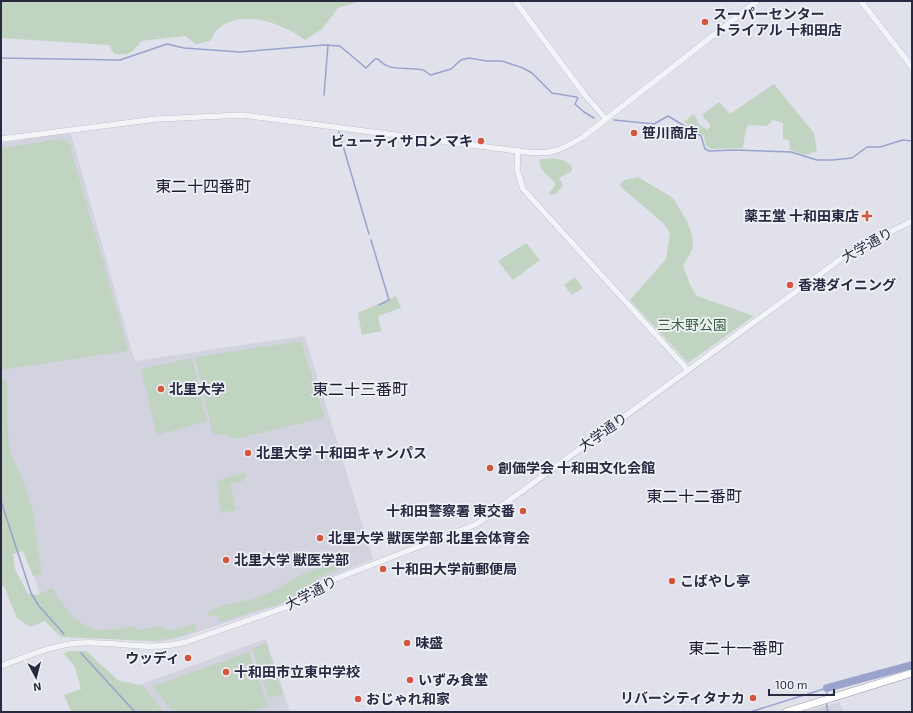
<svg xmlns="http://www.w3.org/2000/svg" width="913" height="713" font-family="'Exo 2','Noto Sans JP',sans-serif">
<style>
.built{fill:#d2d3df}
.green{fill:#c1d4c2}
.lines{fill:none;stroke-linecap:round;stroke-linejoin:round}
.stream{stroke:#9aa3cc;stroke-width:1.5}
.river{stroke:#9aa3cc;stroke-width:8}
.tertiary-casing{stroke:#a9aab8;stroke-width:6}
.primary-casing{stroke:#9fa1b6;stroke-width:8}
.tertiary{stroke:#f3f4f8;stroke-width:5.5}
.primary{stroke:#fff;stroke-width:7}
.poi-dot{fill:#d55640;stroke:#f0f1f7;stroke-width:1.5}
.labels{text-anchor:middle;stroke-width:3.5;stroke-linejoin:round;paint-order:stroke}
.poi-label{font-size:14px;font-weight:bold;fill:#282a42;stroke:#f0f1f7;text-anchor:start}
.street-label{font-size:14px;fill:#282a42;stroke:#f0f1f7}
.park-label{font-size:14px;fill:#355f39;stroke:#f0f1f7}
.quarter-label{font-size:16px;fill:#1a1b33;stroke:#f0f1f7}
</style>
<rect width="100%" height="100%" fill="#e0e1ea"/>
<!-- built -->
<g class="built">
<path d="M69 133 72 137 133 355 136 361 303 336 305 337 373 559 322 580 286 603 176 639 158 642 88 637 54 615 38 589 1 467V143Z"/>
<path d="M266 639 290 712H156L135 692 139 685Z"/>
<path d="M839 702 844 712H805Z"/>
</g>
<!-- green -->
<g class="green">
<path d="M1 1H360L338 8 322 29 305 40C284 24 243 8 219 28 215 31 213 37 210 41L196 44 185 36 141 41C131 54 130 55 114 54L109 45 1 38Z"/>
<path d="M774 84 814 133 817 151 805 155 790 150 789 140 783 139V123L773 120 767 126 748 125 745 133 743 148 711 149 706 146 704 136 684 122 694 114 699 124 707 130 711 126 702 115 719 102 730 114Z"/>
<path d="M61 139 66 140 69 143 128 349 127 351 1 370V148Z"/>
<path d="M542 159C552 158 567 157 572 168L571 172 559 178 563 185 556 194 550 195 549 193 556 185C551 174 541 175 539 161Z"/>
<path d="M638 177 673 198 687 221 692 235 693 248 683 266 690 285 697 296 754 316 688 363 630 300 666 259 670 233 664 224 619 185 624 180Z"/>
<path d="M526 243 540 260 513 280 498 261Z"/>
<path d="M575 277 583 288 572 295 564 285Z"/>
<path d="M396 296 401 308 378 316 381 331 362 335 358 313Z"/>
<path d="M301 341 324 416 323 418 235 439 223 434 213 435 195 357Z"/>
<path d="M192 358 207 421 157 435 141 369Z"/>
<path d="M1 378 7 381 8 436 11 453 23 480 33 511 42 575 33 576 23 551 13 554 15 569 28 594 37 595 52 588C64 607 78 629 103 630 113 630 124 627 134 626L138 630 161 626 168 631 195 624 196 631 173 638 153 641 61 637 45 621 30 627 17 618 4 586 1 587Z"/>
<path d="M247 472 243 481 230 484 236 510 221 513 217 481Z"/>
<path d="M337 565 344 567 318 578 302 592 285 602 220 622 218 615 210 616 207 615C213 604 242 602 253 599 274 593 288 581 307 572 316 568 328 567 337 565Z"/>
<path d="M266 643 283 694 269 698 252 648Z"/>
<path d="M68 651H86L118 680 143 686 164 712H71L64 695 81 689 75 667 64 654Z"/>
<path d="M249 652 268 706 250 712H172L153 686Z"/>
</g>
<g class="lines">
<!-- stream -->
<g class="stream">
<path d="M1 58 120 60 167 44 184 48 240 52 324 45 340 46 366 68 375 59H378C390 73 407 66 423 70 426 71 428 74 431 75L451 69 461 60 469 58 487 61H502L523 68 532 73 552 93 576 97 578 98 575 104 584 112 594 118"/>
<path d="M324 95 328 45"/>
<path d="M614 120 654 124 668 116 701 136 705 149 709 151 734 150 791 152 817 160H832L852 158 867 147H880L903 140 912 141"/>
<path d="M339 132 369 234"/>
<path d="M371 240 389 300 379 305"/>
<path d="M1 501 31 593 39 606 64 634"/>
<path d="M81 653 135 712"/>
<path d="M826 702 828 712"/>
<path d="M750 712 827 688V697"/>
</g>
<!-- river -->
<path class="river" d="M827 688 912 665"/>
<!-- tertiary casing -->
<g class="tertiary-casing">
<g id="tertiary">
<path d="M515 1 585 95 606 119"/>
<path d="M861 1 912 67"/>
<path d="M1 139 157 119 243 115 518 151C549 155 557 153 583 137L757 1"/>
<path d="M518 151 517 169 523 189 688 370"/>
<path d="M1 666C26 657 54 644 81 643 118 641 148 652 186 642L292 605 335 579 477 524 849 253 912 221"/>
</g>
</g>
<!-- primary casing -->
<g class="primary-casing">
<path id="primary" d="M786 712 912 673"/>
</g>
<!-- tertiary -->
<use href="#tertiary" class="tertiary"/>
<!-- primary -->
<use href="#primary" class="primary"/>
</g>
<!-- markers -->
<g class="poi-dot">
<circle cx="705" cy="22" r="4"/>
<circle cx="634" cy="133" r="4"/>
<circle cx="481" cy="141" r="4"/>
<path d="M865 210h4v4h4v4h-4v4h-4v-4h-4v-4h4z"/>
<circle cx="790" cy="285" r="4"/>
<circle cx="161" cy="389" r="4"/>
<circle cx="248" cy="453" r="4"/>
<circle cx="490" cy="468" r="4"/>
<circle cx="523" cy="511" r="4"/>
<circle cx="320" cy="538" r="4"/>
<circle cx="226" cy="560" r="4"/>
<circle cx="383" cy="569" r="4"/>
<circle cx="672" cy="581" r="4"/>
<circle cx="407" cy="643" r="4"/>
<circle cx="188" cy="658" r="4"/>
<circle cx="226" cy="672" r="4"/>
<circle cx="410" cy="680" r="4"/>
<circle cx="753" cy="698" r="4"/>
<circle cx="358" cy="699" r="4"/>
</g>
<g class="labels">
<!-- poi labels -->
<g class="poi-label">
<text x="713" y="19">スーパーセンター<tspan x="713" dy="16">トライアル 十和田店</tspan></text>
<text x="642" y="138">笹川商店</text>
<text x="473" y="146" text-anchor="end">ビューティサロン マキ</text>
<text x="859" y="221" text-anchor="end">薬王堂 十和田東店</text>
<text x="798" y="290">香港ダイニング</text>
<text x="169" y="394">北里大学</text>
<text x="256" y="458">北里大学 十和田キャンパス</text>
<text x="498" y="473">創価学会 十和田文化会館</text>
<text x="515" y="516" text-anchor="end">十和田警察署 東交番</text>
<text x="328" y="543">北里大学 獣医学部 北里会体育会</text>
<text x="234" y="565">北里大学 獣医学部</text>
<text x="391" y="574">十和田大学前郵便局</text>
<text x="680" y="586">こばやし亭</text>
<text x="415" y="648">味盛</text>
<text x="180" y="663" text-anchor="end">ウッディ</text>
<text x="234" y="677">十和田市立東中学校</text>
<text x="418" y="685">いずみ食堂</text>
<text x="745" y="703" text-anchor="end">リバーシティタナカ</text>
<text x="366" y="704">おじゃれ和家</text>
</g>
<!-- street labels -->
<g class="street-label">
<text transform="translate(867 245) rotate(-29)" y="5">大学通り</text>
<text transform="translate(603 432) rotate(-35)" y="5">大学通り</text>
<text transform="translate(311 593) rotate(-28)" y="5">大学通り</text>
</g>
<!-- park labels -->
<g class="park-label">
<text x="692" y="330">三木野公園</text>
</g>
<!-- quarter labels -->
<g class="quarter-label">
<text x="203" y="192">東二十四番町</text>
<text x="360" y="395">東二十三番町</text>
<text x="694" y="502">東二十二番町</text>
<text x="736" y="654">東二十一番町</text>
</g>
</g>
<!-- border -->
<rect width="913" height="713" fill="none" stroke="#282a42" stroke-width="4"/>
<!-- north arrow -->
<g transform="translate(36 677) rotate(173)" stroke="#f0f1f7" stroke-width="3" paint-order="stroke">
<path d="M0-3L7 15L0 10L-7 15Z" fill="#282a42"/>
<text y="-6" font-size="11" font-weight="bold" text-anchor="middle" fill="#282a42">N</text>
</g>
<!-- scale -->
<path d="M769 689v6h65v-6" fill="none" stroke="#282a42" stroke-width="2"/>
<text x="775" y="689" font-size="12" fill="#282a42" stroke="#f0f1f7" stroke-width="3" paint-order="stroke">100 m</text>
</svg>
